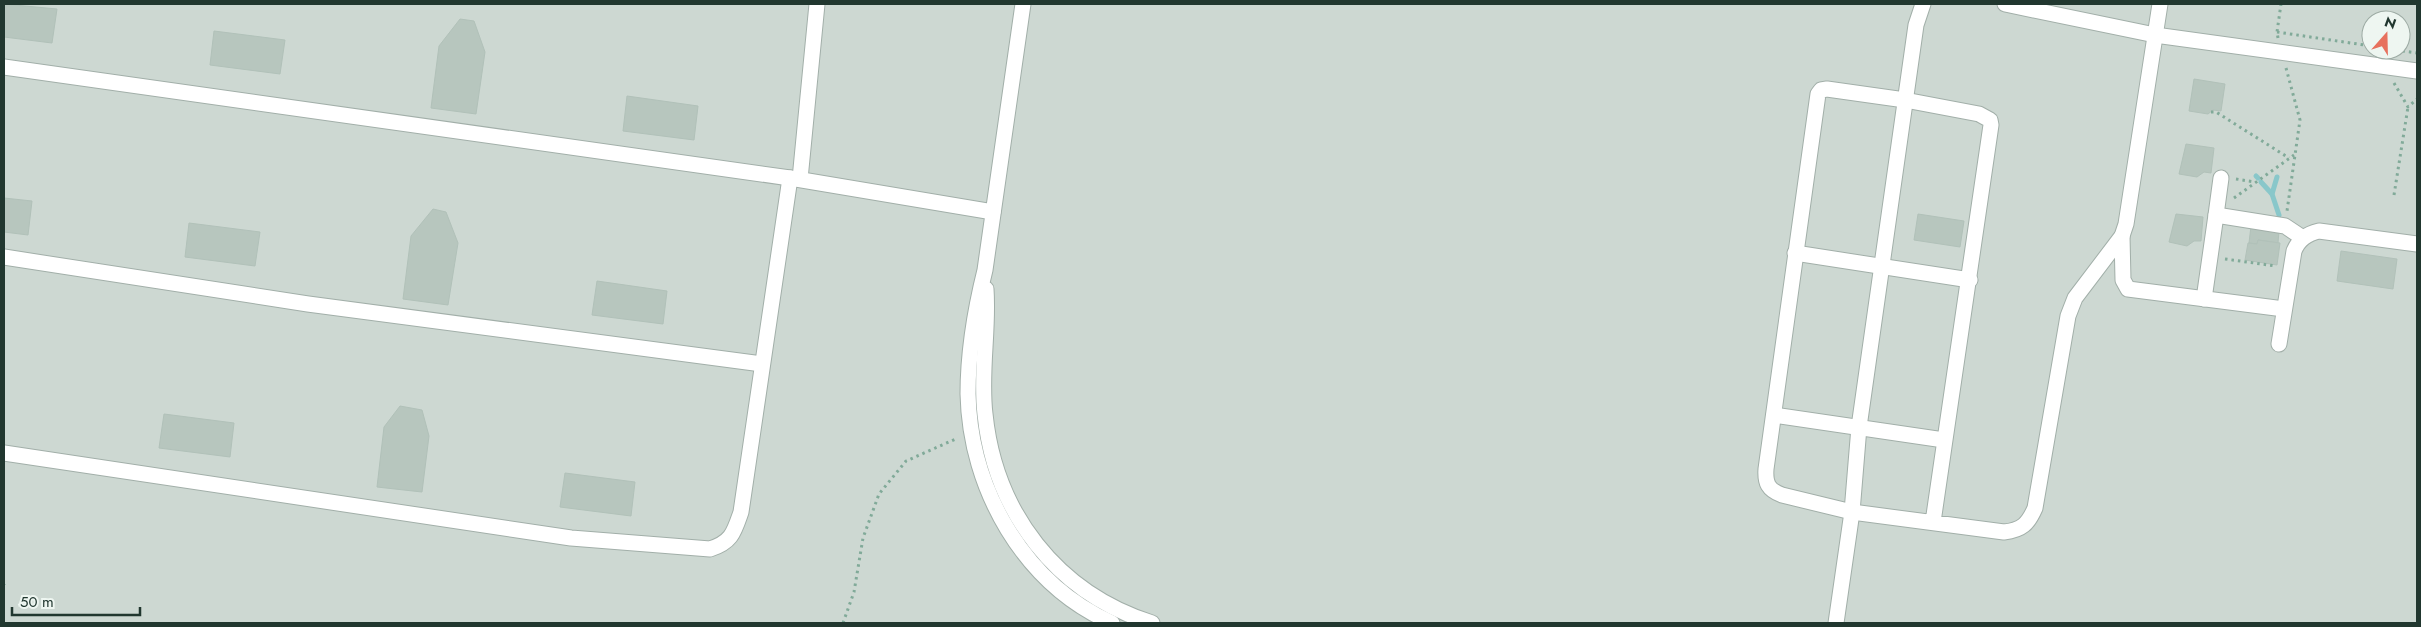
<svg xmlns="http://www.w3.org/2000/svg" width="2421" height="627" font-family="Jost,sans-serif">
<style>
.built{fill:#cdd8d2;fill-rule:evenodd}
.lines{fill:none;stroke-linecap:round;stroke-linejoin:round}
.stream{stroke:#89c7ca;stroke-width:5}
.building{fill:#b7c6be;stroke:#b1c1b9}
.minor-casing{stroke:#a2afa9;stroke-width:17}
.path{stroke:#81aa99;stroke-width:3;stroke-dasharray:2.5 4;stroke-linecap:butt}
.minor{stroke:#fff;stroke-width:15}
</style>
<rect width="100%" height="100%" fill="#dee8e3"/>
<!-- built -->
<path class="built" d="M4 4H2417V623H4ZM2371 20H2401V50H2371Z"/>
<g class="lines">
<!-- stream -->
<g class="stream">
<path d="M2256 176 2258 178"/>
<path d="M2277 177 2272 194 2279 215"/>
<path d="M2261 182 2272 194"/>
</g>
</g>
<!-- building -->
<g class="building">
<path d="M4 4 57 9 52 43 4 37Z"/>
<path d="M460 19 474 21 485 52 476 114 431 108 439 46Z"/>
<path d="M214 31 285 40 280 74 210 65Z"/>
<path d="M2194 79 2225 84 2221 111 2213 110 2208 114 2189 111Z"/>
<path d="M627 96 698 106 694 140 623 131Z"/>
<path d="M2186 144 2214 148 2211 173 2204 172 2197 177 2179 174Z"/>
<path d="M4 198 32 201 28 235 4 232Z"/>
<path d="M433 209 446 212 458 243 448 305 403 299 411 236Z"/>
<path d="M1918 214 1964 221 1960 247 1914 240Z"/>
<path d="M2176 214 2203 217 2201 241H2194L2187 246 2169 242Z"/>
<path d="M189 223 260 232 255 266 185 257Z"/>
<path d="M2251 226 2279 231 2278 243 2258 240 2257 244 2249 243Z"/>
<path d="M2258 240 2280 243 2277 265 2245 260 2248 243 2257 244Z"/>
<path d="M2341 251 2397 259 2393 289 2337 281Z"/>
<path d="M597 281 667 291 663 324 592 315Z"/>
<path d="M400 406 422 410 429 436 422 492 377 487 384 427Z"/>
<path d="M164 414 234 423 230 457 159 448Z"/>
<path d="M565 473 635 482 631 516 560 507Z"/>
</g>
<g class="lines">
<!-- minor casing -->
<g class="minor-casing">
<g id="minor">
<path d="M1023 4 985 270C975 310 968 352 968 394 970 489 1024 584 1112 623"/>
<path d="M2005 4 2155 35 2417 71"/>
<path d="M4 67 790 178 993 212"/>
<path d="M800 179 817 4"/>
<path d="M2216 215 2221 178"/>
<path d="M2122 236 2123 280 2128 289 2284 309"/>
<path d="M1795 253 1970 280"/>
<path d="M4 257 308 304 762 364"/>
<path d="M986 289C989 330 980 373 985 414 995 513 1057 593 1152 623"/>
<path d="M2204 299 2216 215 2285 226 2303 238"/>
<path d="M2279 344 2294 251C2299 239 2307 234 2319 231L2417 244"/>
<path d="M1774 415 1944 440"/>
<path d="M4 453 571 538 710 549C732 542 734 532 741 512L790 178"/>
<path d="M1933 522 1991 125 1990 120 1979 114 1905 100 1827 89 1821 90 1818 94 1766 469C1765 483 1768 490 1782 495L1852 512 2004 532C2022 530 2028 524 2035 508L2068 316 2075 298 2122 236 2126 224 2160 4"/>
<path d="M1836 623 1852 512 1859 427 1916 25 1923 4"/>
</g>
</g>
<!-- path -->
<g class="path">
<path d="M2277 32 2371 46"/>
<path d="M2278 38 2277 32 2281 4"/>
<path d="M2396 50 2417 53"/>
<path d="M2286 68 2300 120 2287 211"/>
<path d="M2394 83 2408 107 2417 99"/>
<path d="M2211 112H2216L2289 158"/>
<path d="M2236 179 2255 182"/>
<path d="M2394 195 2408 107"/>
<path d="M2234 198 2294 155"/>
<path d="M2225 259 2276 266"/>
<path d="M4 584V585"/>
<path d="M843 623 854 592 863 538 879 494 906 461 958 438"/>
</g>
<!-- minor -->
<use href="#minor" class="minor"/>
</g>
<!-- border -->
<rect width="2421" height="627" fill="none" stroke="#21372f" stroke-width="10"/>
<!-- north arrow -->
<g transform="translate(2386 35) rotate(20)"><circle r="24" fill="#eef6f1" stroke="#9caaa3"/>
<path d="M0-4L9 19L0 12L-9 19Z" fill="#e7715e"/>
<text y="-8" font-size="14" font-weight="bold" text-anchor="middle" fill="#21372f">N</text>
</g>
<!-- scale -->
<path d="M12 607v8h128v-8" fill="none" stroke="#21372f" stroke-width="2.5"/>
<text x="20" y="607" font-size="15" fill="#21372f" stroke="#eef6f1" stroke-width="4" paint-order="stroke">50 m</text>
</svg>
